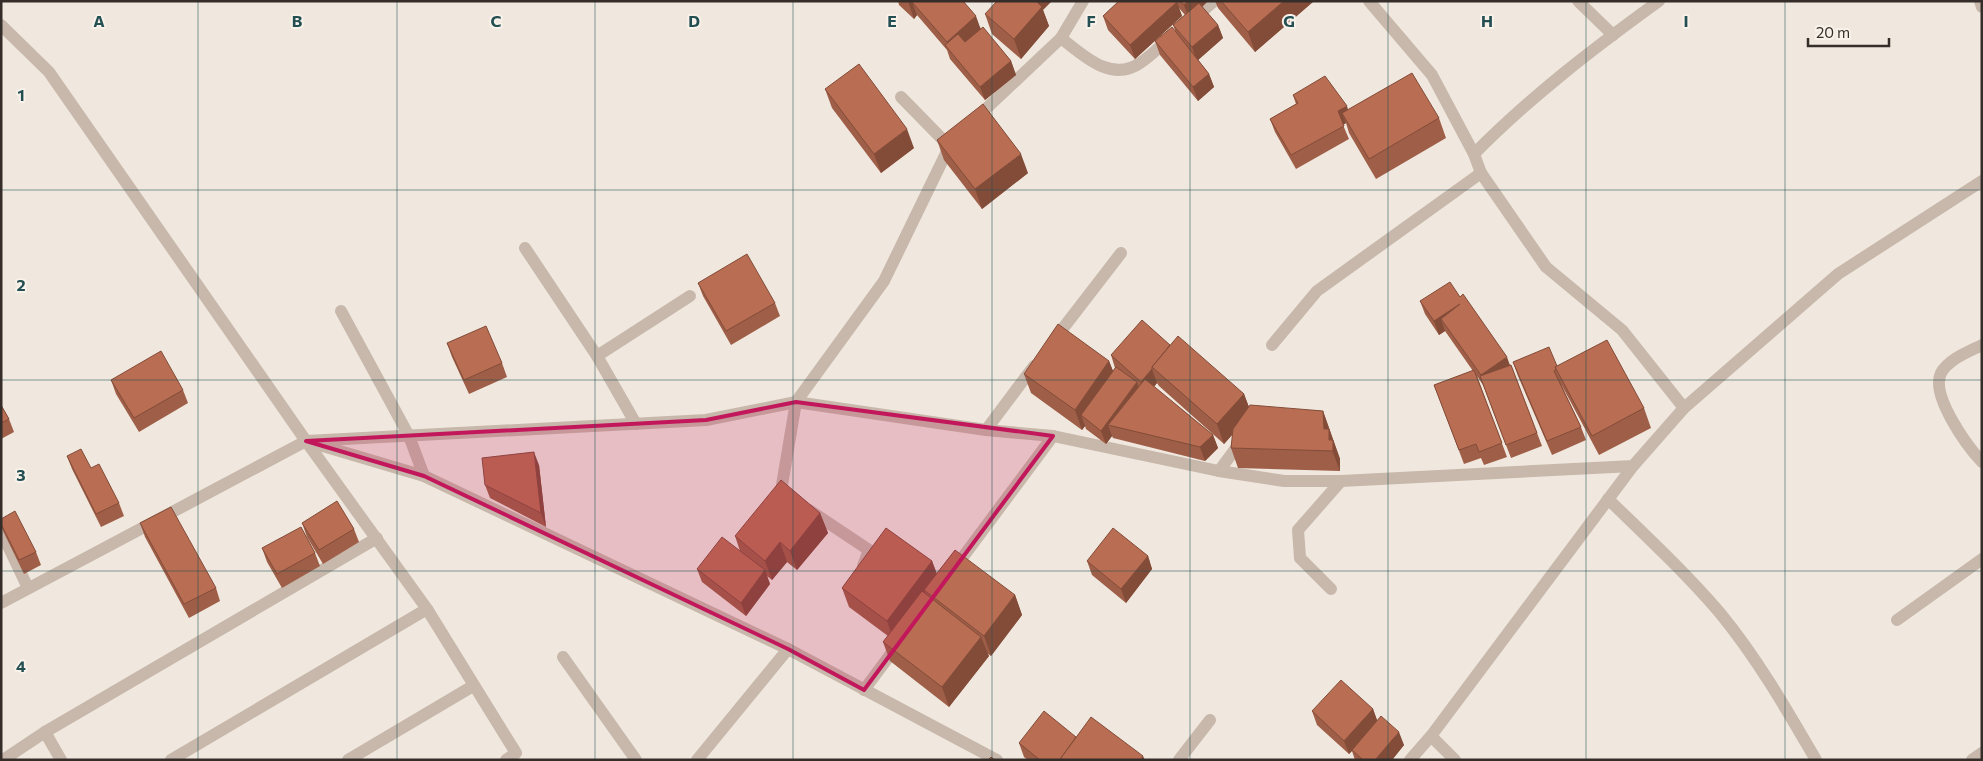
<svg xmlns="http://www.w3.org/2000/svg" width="1983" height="761" font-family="Commissioner,sans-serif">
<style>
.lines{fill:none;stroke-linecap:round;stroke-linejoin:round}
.minor{stroke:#c7b8ab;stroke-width:12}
.wall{fill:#9f5e47}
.shaded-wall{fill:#824c39}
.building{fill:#b96d52;stroke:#824c39}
.marked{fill:#c2185b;fill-opacity:0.2;stroke:#c2185b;stroke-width:4;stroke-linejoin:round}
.grid{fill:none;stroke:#234e52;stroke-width:1;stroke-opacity:0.55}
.grid-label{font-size:16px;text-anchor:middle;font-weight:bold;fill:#234e52;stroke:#f8f2ea;stroke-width:4;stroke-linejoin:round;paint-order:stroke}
</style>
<rect width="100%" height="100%" fill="#f0e8de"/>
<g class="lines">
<!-- minor -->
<g class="minor">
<path d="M1369 1 1432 75 1474 154 1481 173 1546 267 1622 330 1684 408"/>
<path d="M1578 1 1613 35"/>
<path d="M1980 1 1982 7"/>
<path d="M1191 21 1214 1"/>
<path d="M1 25 49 72 306 441 427 609 516 753 506 760"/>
<path d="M1061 38C1083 55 1111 83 1140 63 1151 56 1160 46 1170 38"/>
<path d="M901 97 948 145"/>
<path d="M974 120 1061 38 1083 1"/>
<path d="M1474 154C1530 97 1594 48 1659 1"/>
<path d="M525 248 597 356 636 424"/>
<path d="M341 311 409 436 424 476"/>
<path d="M1054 340 1121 253"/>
<path d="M1272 345 1317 291 1481 173"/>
<path d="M1982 345C1968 352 1949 359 1941 373 1930 395 1967 446 1982 462"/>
<path d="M597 356 690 296"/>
<path d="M986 430 1034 366"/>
<path d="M316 444 424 476 788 649 997 760"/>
<path d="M1219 471 1242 440"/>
<path d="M786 494 781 491 796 402 884 281 951 143"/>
<path d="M1608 499C1646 536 1685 572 1720 613 1757 658 1787 710 1816 760"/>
<path d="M809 510 869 550 863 566"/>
<path d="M1 531 28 588"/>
<path d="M954 569 1053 436"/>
<path d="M1331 589 1300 558 1298 530 1341 481"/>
<path d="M1 603 306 441 706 420 796 402 986 430 1053 436 1219 471 1284 481H1341L1633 466 1684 408 1838 274 1982 181"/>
<path d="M1897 620 1982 559"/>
<path d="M563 657 636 760"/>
<path d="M864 690 899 643"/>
<path d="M45 732 61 760"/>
<path d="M1431 736 1455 760"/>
<path d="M3 760 45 732 377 538"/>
<path d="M171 760 427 609"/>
<path d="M348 760 473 686"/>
<path d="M697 760 788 649"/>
<path d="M1179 760 1210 720"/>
<path d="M1410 760 1431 736 1633 466"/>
<path d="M1972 760 1982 753"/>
</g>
</g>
<!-- wall -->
<g class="wall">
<path d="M898 1H963L981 29 1011 61 1016 75 985 100 950 59 947 50 917 15 914 19 899 5Z"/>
<path d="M1119 1H1208L1202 7 1218 25 1223 38 1198 60 1209 74 1214 87 1198 101 1160 55 1155 41 1176 33 1173 25 1185 15 1179 8 1182 16 1135 59 1108 30 1103 16Z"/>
<path d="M1215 1H1314L1255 52 1218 8Z"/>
<path d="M1043 10 1049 26 1021 59 992 34 985 14Z"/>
<path d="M825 89 914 148 881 173 832 108Z"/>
<path d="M1293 95 1348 110 1439 118 1446 138 1376 179 1349 133 1346 123 1343 125 1349 139 1296 169 1275 132 1270 119 1296 104Z"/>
<path d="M937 140 1028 173 982 209 944 160Z"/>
<path d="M698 283 775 303 780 316 731 345 703 296Z"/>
<path d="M1460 297 1510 365H1511L1542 446 1511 458 1483 385 1477 376 1507 457 1484 465 1481 458 1464 464 1434 385 1473 371 1445 331 1439 335 1425 314 1420 301Z"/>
<path d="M447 343 502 363 507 377 469 394 452 357Z"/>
<path d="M1170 345 1244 394 1249 407 1323 411 1340 459V471L1238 468 1231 448 1233 434 1224 444 1159 386 1157 383 1154 387 1213 435 1218 448 1205 461 1113 438 1112 436 1106 444 1086 429 1085 426 1082 430 1031 393 1024 374 1109 361 1113 371 1115 368 1111 355Z"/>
<path d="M1513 362 1557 366 1644 408 1651 428 1599 455 1561 384 1581 427 1586 440 1552 455 1518 376Z"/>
<path d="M111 380 183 390 188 403 139 432 116 394Z"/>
<path d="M1 405 9 419 14 432 1 439Z"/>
<path d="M67 456 91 468 119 503 124 516 101 527 72 469Z"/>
<path d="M539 465 546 527 490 498 485 485Z"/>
<path d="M820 513 828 533 797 570 787 562 772 580 767 576 770 584 746 616 702 582 697 569 740 551 735 536Z"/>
<path d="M1 519 36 552 41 565 24 574 4 533 1 526Z"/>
<path d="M140 523 216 588 220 601 189 618 145 537Z"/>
<path d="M302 523 354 529 359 542 323 564 307 537Z"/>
<path d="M262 548 315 553 320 566 282 588 267 562Z"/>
<path d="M1148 556 1152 569 1126 603 1092 575 1087 561Z"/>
<path d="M932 561 937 574 1015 595 1022 615 991 656 987 653 989 656 949 707 890 661 883 642 888 636 849 607 842 588Z"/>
<path d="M1373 709 1377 720 1404 745 1392 760H1355L1352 751 1349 754 1317 725 1312 711Z"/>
<path d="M1076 737 1145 760H1028L1024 757 1019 743Z"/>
</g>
<!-- shaded-wall -->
<g class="shaded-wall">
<path d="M908 1H930L912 2 917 15 914 19Z"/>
<path d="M1032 1H1052L1043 10 1049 26 1021 59 1014 39Z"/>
<path d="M1188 1H1208L1189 19 1184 5Z"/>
<path d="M1284 1H1314L1255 52 1248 32Z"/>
<path d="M1177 2 1182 16 1135 59 1130 45Z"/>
<path d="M976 16 981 30 953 54 950 51 947 42Z"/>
<path d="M1218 25 1223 38 1197 61 1192 47Z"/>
<path d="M1011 61 1016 75 985 100 980 87Z"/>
<path d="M1209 74 1214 87 1198 101 1193 87Z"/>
<path d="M1347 106 1351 120 1342 113 1346 123 1343 125 1338 111Z"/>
<path d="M907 129 914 148 881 173 874 154Z"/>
<path d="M1021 154 1028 173 982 209 975 189Z"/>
<path d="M1460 304 1441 319 1445 331 1439 335 1434 321Z"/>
<path d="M1507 357 1512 371 1486 389 1481 375Z"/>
<path d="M1109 361 1117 381 1081 415 1085 426 1082 430 1075 410Z"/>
<path d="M1152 369 1157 383 1146 396 1141 382Z"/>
<path d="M1137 382 1142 396 1108 425 1112 436 1106 444 1101 431Z"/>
<path d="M1244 394 1251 413 1224 444 1217 424Z"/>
<path d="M1323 411 1340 459V471L1324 429Z"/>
<path d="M1213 435 1218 448 1205 461 1200 447Z"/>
<path d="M534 452 539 465 546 527 541 513Z"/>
<path d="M820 513 828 533 797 570 790 551Z"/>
<path d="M780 542 787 562 772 580 765 561Z"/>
<path d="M1148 556 1152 569 1126 603 1121 589Z"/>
<path d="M932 561 939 580 924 590 927 597 894 641 887 621Z"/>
<path d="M765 570 770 584 746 616 741 603Z"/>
<path d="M1015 595 1022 615 991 656 984 636Z"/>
<path d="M981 637 989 656 949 707 942 687Z"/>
<path d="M1373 709 1378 723 1349 754 1344 741Z"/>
<path d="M1399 732 1404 745 1392 760H1375Z"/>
<path d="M1143 756 1145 760H1140Z"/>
</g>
<!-- building -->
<g class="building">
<path d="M913 1H963L976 16 947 42 912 2Z"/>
<path d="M997 1H1036L1042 7 1014 39 985 14Z"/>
<path d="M1119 1H1176L1177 2 1130 45 1103 16Z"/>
<path d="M1180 1H1188L1184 5Z"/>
<path d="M1221 1H1284L1248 32Z"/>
<path d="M1199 3 1218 25 1192 47 1173 25Z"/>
<path d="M983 27 1011 61 980 87 945 45 958 34 965 42Z"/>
<path d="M1172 27 1209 74 1193 87 1155 41Z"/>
<path d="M859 64 907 129 874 154 825 89Z"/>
<path d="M1412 73 1439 118 1369 159 1342 113Z"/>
<path d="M1325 76 1347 106 1338 111 1344 126 1291 155 1270 119 1298 103 1293 95Z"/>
<path d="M983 104 1021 154 975 189 937 140Z"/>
<path d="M747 254 775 303 726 331 698 283Z"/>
<path d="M1450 282 1460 297 1463 294 1507 357 1481 375 1441 319 1460 304 1434 321 1420 301Z"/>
<path d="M1142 320 1170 345 1152 367V369L1141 382 1111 355Z"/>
<path d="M1058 324 1109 361 1075 410 1024 374Z"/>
<path d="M486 326 502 363 464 380 447 343Z"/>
<path d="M1178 336 1244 394 1217 424 1152 367Z"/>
<path d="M1607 340 1644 408 1592 436 1555 367Z"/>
<path d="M1549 347 1557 366 1555 367 1556 370 1554 371 1581 427 1547 441 1513 362Z"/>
<path d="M161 351 183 390 134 418 111 380Z"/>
<path d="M1511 365 1537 433 1506 445 1480 376Z"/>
<path d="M1116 367 1137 382 1101 431 1081 415Z"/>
<path d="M1474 370 1502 443 1479 452 1476 444 1459 450 1434 385Z"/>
<path d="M1145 379 1213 435 1200 447 1108 425Z"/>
<path d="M1 405 9 419 1 423Z"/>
<path d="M1250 405 1323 411 1324 429H1329V440H1333V451L1231 448 1233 429Z"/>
<path d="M81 449 91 468 99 464 119 503 96 514 67 456Z"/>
<path d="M534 452 541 513 485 485 482 458Z"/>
<path d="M781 480 820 513 790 551 780 542 765 561 735 536Z"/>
<path d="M337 501 354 529 319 550 302 523Z"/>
<path d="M171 507 216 588 184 604 140 523Z"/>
<path d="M15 511 36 552 19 560 1 524V519Z"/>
<path d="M301 527 315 553 277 574 262 548Z"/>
<path d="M886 528 932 561 887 621 842 588Z"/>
<path d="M1113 528 1148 556 1121 589 1087 561Z"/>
<path d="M722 537 765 570 741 603 697 569Z"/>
<path d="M955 550 1015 595 984 636 924 590Z"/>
<path d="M922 591 981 637 942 687 883 642Z"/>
<path d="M1341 680 1373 709 1344 741 1312 711Z"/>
<path d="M1044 711 1076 737 1061 758V760H1040L1019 743Z"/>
<path d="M1381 716 1399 732 1375 760H1363L1352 750Z"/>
<path d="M1091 717 1143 756 1140 760H1063L1061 758Z"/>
<path d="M991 757 995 760H988Z"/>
</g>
<!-- marked area -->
<path class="marked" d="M796 402 1053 436 864 690 788 649 424 476 306 441 706 420Z"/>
<!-- grid -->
<path class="grid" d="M198 1V760M397 1V760M595 1V760M793 1V760M992 1V760M1190 1V760M1388 1V760M1586 1V760M1785 1V760M1 190H1982M1 380H1982M1 571H1982"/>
<g class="grid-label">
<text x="99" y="27">A</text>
<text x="297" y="27">B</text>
<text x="496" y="27">C</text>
<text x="694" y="27">D</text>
<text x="892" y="27">E</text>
<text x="1091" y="27">F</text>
<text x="1289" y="27">G</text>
<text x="1487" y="27">H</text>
<text x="1686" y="27">I</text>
<text x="21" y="101">1</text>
<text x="21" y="291">2</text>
<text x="21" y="481">3</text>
<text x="21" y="672">4</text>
</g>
<!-- border -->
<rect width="1983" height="761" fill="none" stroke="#352d29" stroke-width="5"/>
<!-- scale -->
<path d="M1808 38v8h81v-8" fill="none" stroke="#352d29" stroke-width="2.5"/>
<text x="1816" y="38" font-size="15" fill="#352d29" stroke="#f8f2ea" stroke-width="4" paint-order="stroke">20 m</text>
</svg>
